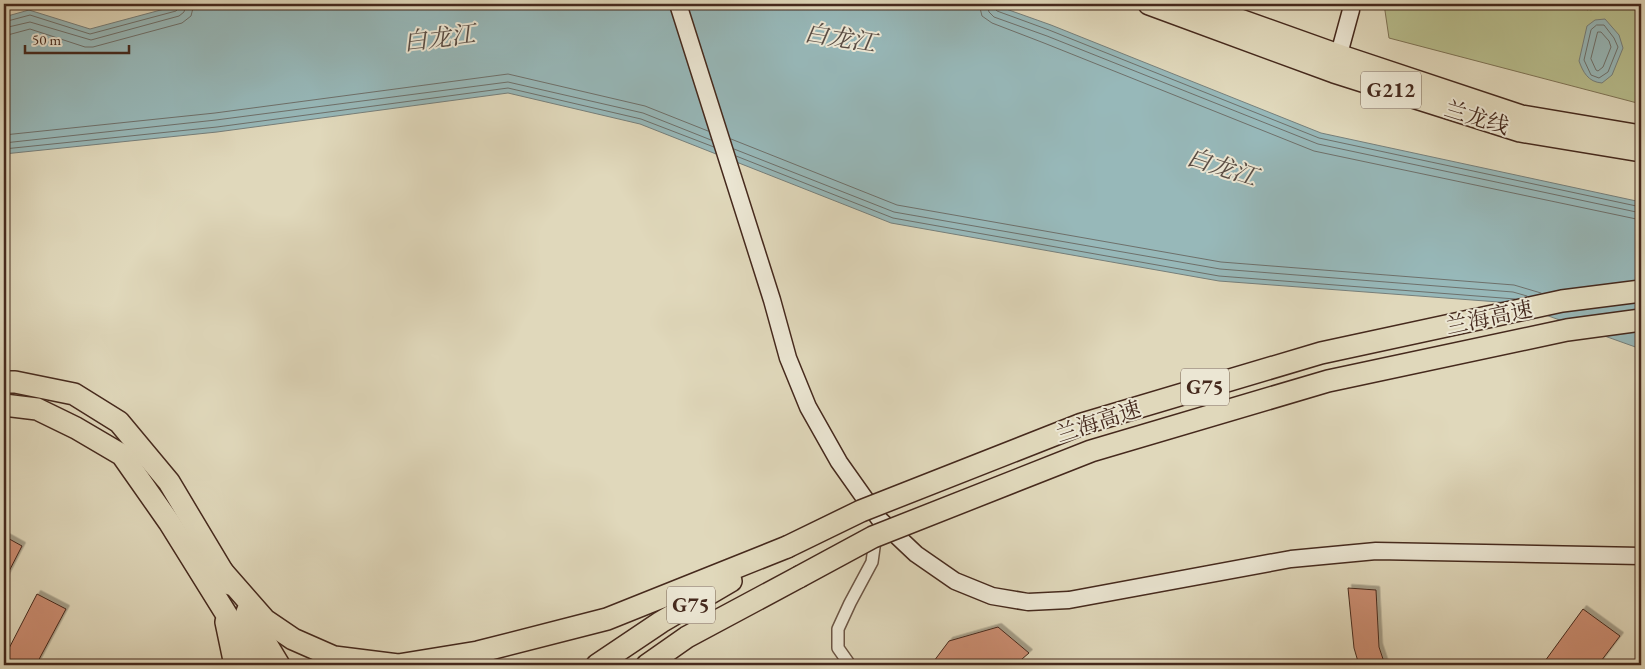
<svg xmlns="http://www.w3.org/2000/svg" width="1645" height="669" font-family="'EB Garamond','Noto Serif SC',serif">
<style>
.green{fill:#b7bd8d;stroke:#7e7355}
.water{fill:#97b8b9;stroke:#767f7b}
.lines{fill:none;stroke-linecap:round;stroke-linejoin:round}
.shore{stroke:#6e706b;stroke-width:1}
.building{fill:#cc8e73;stroke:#45291d;filter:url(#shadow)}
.street-casing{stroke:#6c5544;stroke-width:14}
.secondary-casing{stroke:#45291d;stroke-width:19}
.highway-casing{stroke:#45291d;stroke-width:24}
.path{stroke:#45291d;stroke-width:2.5;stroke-dasharray:1 2.5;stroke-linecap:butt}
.street{stroke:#ebe6d3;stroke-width:11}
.secondary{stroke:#ebe6d3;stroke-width:16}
.highway{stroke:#e0d8bb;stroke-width:21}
.highway-bridge-casing{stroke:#45291d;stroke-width:24;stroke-linecap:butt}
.highway-bridge{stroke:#e0d8bb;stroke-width:21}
.labels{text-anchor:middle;stroke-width:4;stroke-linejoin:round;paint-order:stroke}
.shield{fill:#ebe6d3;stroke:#776254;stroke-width:1}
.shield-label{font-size:21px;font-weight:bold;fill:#45291d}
.street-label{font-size:22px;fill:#45291d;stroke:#ebe6d3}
.water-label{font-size:24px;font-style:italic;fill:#5a4d44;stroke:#ebe6d3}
</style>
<defs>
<filter id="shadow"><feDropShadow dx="3.5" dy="-3.5" stdDeviation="0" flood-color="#0004"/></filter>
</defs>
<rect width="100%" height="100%" fill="#e0d8bb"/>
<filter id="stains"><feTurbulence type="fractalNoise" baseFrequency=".004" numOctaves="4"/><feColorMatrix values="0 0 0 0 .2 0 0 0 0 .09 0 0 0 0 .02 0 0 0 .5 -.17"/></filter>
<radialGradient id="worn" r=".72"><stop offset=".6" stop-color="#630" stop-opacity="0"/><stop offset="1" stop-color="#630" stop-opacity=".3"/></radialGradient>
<!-- green -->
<path class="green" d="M1384 4H1641V104L1389 38Z"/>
<!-- water -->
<g class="water">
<path d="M183 4H992L1051 25 1321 133 1641 202V349L1512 303 1219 281 891 223 640 124 508 93 217 132 4 154V17L29 10 90 29Z"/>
<path d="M1605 19 1619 35 1623 48 1612 75 1602 83C1588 82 1583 72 1579 61L1587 26 1595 20Z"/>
</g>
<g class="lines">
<!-- shore -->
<g class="shore">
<path d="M979 4 982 16 992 23 1044 43 1314 151 1641 220"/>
<path d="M987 4 989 12 994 17 1047 36 1318 144 1641 213"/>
<path d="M993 4 994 8 997 11 1049 30 1319 138 1641 207"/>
<path d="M4 22 30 15 90 34 176 11 179 8 180 4"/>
<path d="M1597 25H1604L1614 38 1618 47 1608 72 1599 78 1591 75 1584 60 1591 30Z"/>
<path d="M4 28 30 22 91 40 179 16 184 12 186 4"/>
<path d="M1598 32H1601L1609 41 1611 47 1603 67 1598 71 1596 70 1591 59Z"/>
<path d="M4 36 30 29 85 47H93L182 23 191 16 194 4"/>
<path d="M4 135 215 113 508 74 645 106 708 131"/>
<path d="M731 139 897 205 1221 262 1514 285 1541 293"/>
<path d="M4 143 216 120 508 82 643 113 711 140"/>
<path d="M4 149 217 127 508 88 641 119 714 147"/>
<path d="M734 149 894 212 1220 269 1513 292 1527 296"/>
<path d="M736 156 893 218 1219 276 1515 299"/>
</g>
</g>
<!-- building -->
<g class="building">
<path d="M4 536 22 546 4 581Z"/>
<path d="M1348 588 1376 590 1379 647 1385 665H1359L1354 648Z"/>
<path d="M37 594 66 609 36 665H4V658Z"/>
<path d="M1583 609 1620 636 1598 665H1551L1545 661Z"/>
<path d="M998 627 1029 653 1015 665H931L949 641Z"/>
</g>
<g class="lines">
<!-- street casing -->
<g class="street-casing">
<path id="street" d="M850 665 838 648V629L850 603 872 562 876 533"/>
</g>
<!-- secondary casing -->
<g class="secondary-casing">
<g id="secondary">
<path d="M678 4 772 300 788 358 808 407 839 462 880 520 916 554 955 581 992 596 1028 602 1069 600 1291 559 1376 551 1641 556"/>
<path d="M1336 65 1351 10 1350 4"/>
</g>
</g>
<!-- highway casing -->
<g class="highway-casing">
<g id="highway">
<path d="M1149 4 1334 72 1520 131 1641 151"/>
<path d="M1195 4 1338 55 1521 116 1641 136"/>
<path d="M4 382H15L74 394 119 422 169 482 230 584"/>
<path d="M4 405 37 409 76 428 122 455 169 522 258 665"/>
<path d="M222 571 265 620 293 639 334 657 398 665 478 652 607 619 787 547"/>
<path d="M247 612 279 665"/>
<path d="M226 622 235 665"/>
<path d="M597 665 661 622 731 581"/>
<path d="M647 665 687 637 799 577"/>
</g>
</g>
<!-- path -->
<path class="path" d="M1563 4C1583 9 1593 12 1612 4"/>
<!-- street -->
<use href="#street" class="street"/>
<!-- secondary -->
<use href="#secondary" class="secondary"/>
<!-- highway -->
<use href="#highway" class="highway"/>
<!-- highway-bridge casing -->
<g class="highway-bridge-casing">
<g id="highway-bridge">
<path d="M787 547 861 511 1082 424 1321 353 1562 301 1641 291"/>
<path d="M799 577 873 537 1091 451 1328 381 1567 330 1641 320"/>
</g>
</g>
<!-- highway-bridge -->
<use href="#highway-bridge" class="highway-bridge"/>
</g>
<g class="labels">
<!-- shield labels -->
<g class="shield">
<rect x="1361" y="71.5" width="60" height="37" rx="4"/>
<rect x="1181" y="368.5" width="48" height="37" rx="4"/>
<rect x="667" y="586.5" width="48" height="37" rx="4"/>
</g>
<g class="shield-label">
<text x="1391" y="97">G212</text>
<text x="1205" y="394">G75</text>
<text x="691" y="612">G75</text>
</g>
<!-- street labels -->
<g class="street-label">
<text transform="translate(1477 117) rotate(17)" y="8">兰龙线</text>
<text transform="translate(1489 317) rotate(-12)" y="8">兰海高速</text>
<text transform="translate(1098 421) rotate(-18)" y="8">兰海高速</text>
</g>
<!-- water labels -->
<g class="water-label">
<text transform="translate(439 38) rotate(-7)" y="8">白龙江</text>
<text transform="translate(840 38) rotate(9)" y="8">白龙江</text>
<text transform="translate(1222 167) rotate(18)" y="8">白龙江</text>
</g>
</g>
<!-- margin -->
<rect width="1645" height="669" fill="none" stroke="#e0d8bb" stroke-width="20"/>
<rect x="5" y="5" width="1635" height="659" fill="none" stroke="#45291d" stroke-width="2.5"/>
<rect x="10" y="10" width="1625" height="649" fill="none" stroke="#45291d"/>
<!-- scale -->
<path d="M25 45v8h104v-8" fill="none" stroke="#45291d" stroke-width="2.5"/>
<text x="32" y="45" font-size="15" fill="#45291d" stroke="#ebe6d3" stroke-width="4" paint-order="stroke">50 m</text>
<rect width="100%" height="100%" filter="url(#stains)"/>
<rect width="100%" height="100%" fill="url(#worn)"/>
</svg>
